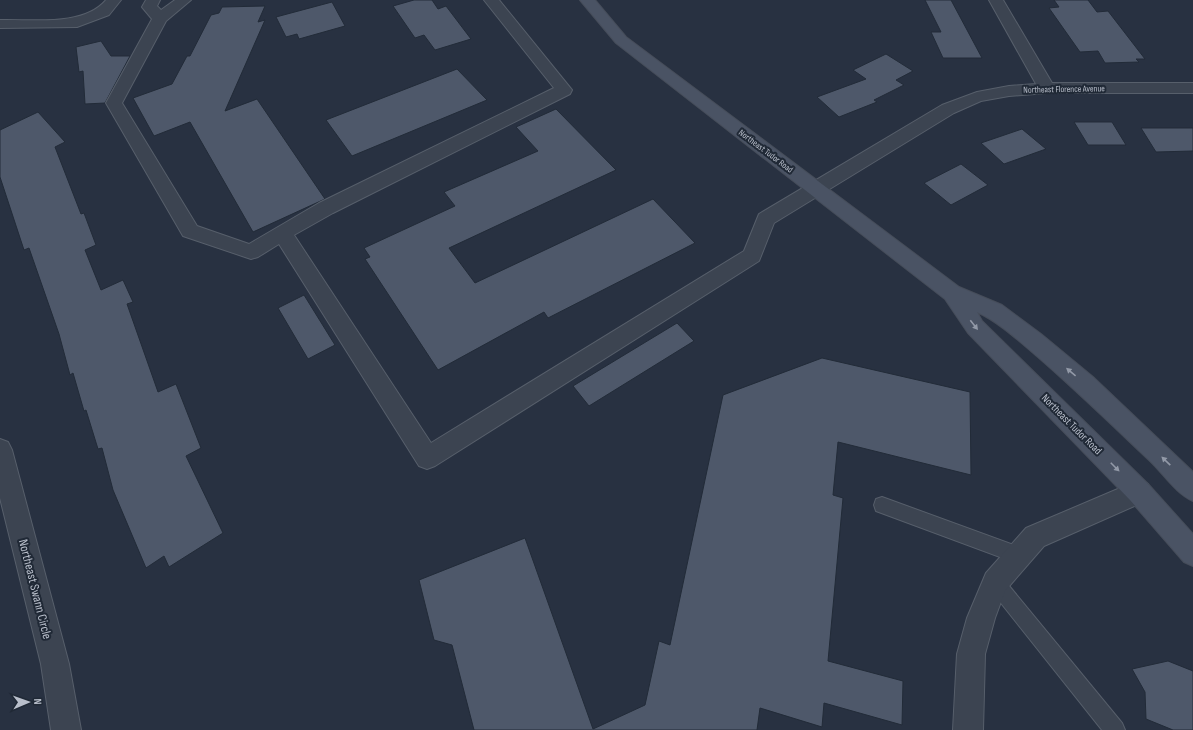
<svg xmlns="http://www.w3.org/2000/svg" width="1193" height="730" font-family="'Sofia Sans Condensed',sans-serif">
<style>
.building{fill:#4e586a;stroke:#222b38}
.lines{fill:none;stroke-linecap:round;stroke-linejoin:round}
.lane-casing{stroke:#575f6b;stroke-width:2}
.street-casing{stroke:#575f6b;stroke-width:2}
.secondary-casing{stroke:#464d5a;stroke-width:2}
.lane{fill:#3c4451;fill-rule:evenodd}
.street{fill:#3c4451;fill-rule:evenodd}
.secondary{fill:#4a5364;fill-rule:evenodd}
.oneway{fill:#9299a7}
.labels{text-anchor:middle;stroke-width:4;stroke-linejoin:round;paint-order:stroke}
.far-street-label{font-size:9px;fill:#b9bfcb;stroke:#202936}
.street-label{font-size:11px;fill:#b9bfcb;stroke:#202936}
.near-street-label{font-size:13px;fill:#b9bfcb;stroke:#202936}
</style>
<rect width="100%" height="100%" fill="#283141"/>
<!-- building -->
<g class="building">
<path d="M414 0H432L438 9 446 6 471 39 435 50 424 35 415 38 393 6Z"/>
<path d="M925 0H951L982 58H943L931 32H941Z"/>
<path d="M1054 0H1088L1097 12 1108 11 1145 59H1136L1139 62 1105 63 1098 51 1080 52 1049 8 1059 7Z"/>
<path d="M332 2 345 26 299 39 297 34 286 37 276 17Z"/>
<path d="M265 6 258 22 265 20 225 111 257 99 325 199 253 232 190 122 154 136 133 98 172 84 187 56H190L211 15 219 13 222 7Z"/>
<path d="M101 41 111 56H130L105 103 85 104 83 71 79 72 76 47Z"/>
<path d="M886 54 913 71 896 80 904 85 874 100 877 102 839 117 817 97 866 79 853 70Z"/>
<path d="M457 69 487 100 352 156 326 120Z"/>
<path d="M556 109 616 170 449 248 475 283 653 199 695 243 548 318 544 312 438 370 365 259 370 257 364 248 455 206 444 192 538 151 516 127Z"/>
<path d="M38 112 65 142 55 147 81 214 84 213 96 245 85 250 101 290 123 280 133 302 127 304 158 392 176 384 201 448 186 456 223 533 169 567 164 556 146 568 113 490 102 448 98 449 86 410 84 411 73 373 70 375 59 334 29 248 24 250 0 177V130Z"/>
<path d="M1074 122H1112L1126 145H1088Z"/>
<path d="M1141 128H1193V151L1156 152Z"/>
<path d="M1022 129 1046 149 1004 164 981 143Z"/>
<path d="M961 164 988 185 951 205 924 183Z"/>
<path d="M304 295 335 345 308 359 278 308Z"/>
<path d="M677 323 694 341 589 406 573 386Z"/>
<path d="M822 358 970 392 971 475 838 442 833 495 843 498 828 661 903 681 902 725 824 703 822 727 760 708 757 730H474L452 645 434 640 419 580 525 538 593 729 645 705 659 641 670 645 723 395Z"/>
<path d="M1168 661 1193 671V730H1173L1146 719 1145 692 1132 669Z"/>
</g>
<g class="lines">
<!-- lane casing -->
<g class="lane-casing">
<g id="lane">
<path d="M882 497 1025 549 1028 555 1025 561 1019 564 876 511 874 505 876 499Z"/>
<path d="M995 573 1001 576 1122 723 1125 730H1102L989 588 986 582 989 576Z"/>
</g>
</g>
<!-- street casing -->
<g class="street-casing">
<g id="street">
<path d="M106 0H121L109 15 77 27 0 28V20C33 19 83 27 106 0Z"/>
<path d="M146 0H160L157 6 161 10 175 0H191L166 21 122 103 197 226 249 244 319 203 554 88 484 0H499L572 90 570 94 333 213 294 235 431 443 744 251 759 214 942 105 977 92 1009 86 1036 84 989 0H1003L1052 83H1193V93H1047L1009 96 981 101 954 113 774 223 759 261 435 466 427 469 419 466 279 244 258 257 251 259 183 236 106 103 152 19 142 7Z"/>
<path d="M0 439 8 442 12 450 69 664 81 730H51L41 664 0 498Z"/>
<path d="M1139 480 1148 484 1151 492 1148 500 1044 546 1005 591 995 618 985 654 983 730H953L957 654 967 618 986 573 1026 528Z"/>
</g>
</g>
<!-- secondary casing -->
<g class="secondary-casing">
<path id="secondary" d="M580 0H595L626 37 959 287 1002 305 1041 334 1093 377 1193 472V501C1176 494 1163 473 1149 460 1112 425 1076 390 1038 357 1019 341 999 322 977 312L982 321 1148 484 1193 534V566L1184 562 1130 500 968 333 945 299 616 43Z"/>
</g>
<!-- lane -->
<use href="#lane" class="lane"/>
<!-- street -->
<use href="#street" class="street"/>
<!-- secondary -->
<use href="#secondary" class="secondary"/>
</g>
<!-- one-way arrows -->
<defs><path id="oneway-solid" d="M-6-.8H1V-3.2L6.5 0L1 3.2V.8H-6Z"/></defs>
<g class="oneway">
<use href="#oneway-solid" transform="translate(974 325) rotate(52)"/>
<use href="#oneway-solid" transform="translate(1071 372) rotate(-140)"/>
<use href="#oneway-solid" transform="translate(1166 461) rotate(-136)"/>
<use href="#oneway-solid" transform="translate(1115 467) rotate(45)"/>
</g>
<g class="labels">
<!-- far-street labels -->
<g class="far-street-label">
<text transform="translate(1064 89) rotate(-1)" y="3">Northeast Florence Avenue</text>
<text transform="translate(766 151) rotate(37)" y="3">Northeast Tudor Road</text>
</g>
<!-- street labels -->
<g class="street-label">
<text transform="translate(1072 424) rotate(45)" y="4">Northeast Tudor Road</text>
</g>
<!-- near-street labels -->
<g class="near-street-label">
<text transform="translate(36 589) rotate(76)" y="5">Northeast Swann Circle</text>
</g>
</g>
<!-- north arrow -->
<g transform="translate(28 702) rotate(88)" stroke="#202936" stroke-width="3" paint-order="stroke">
<path d="M0-3L7 15L0 10L-7 15Z" fill="#b9bfcb"/>
<text y="-6" font-size="11" font-weight="bold" text-anchor="middle" fill="#b9bfcb">N</text>
</g>
</svg>
